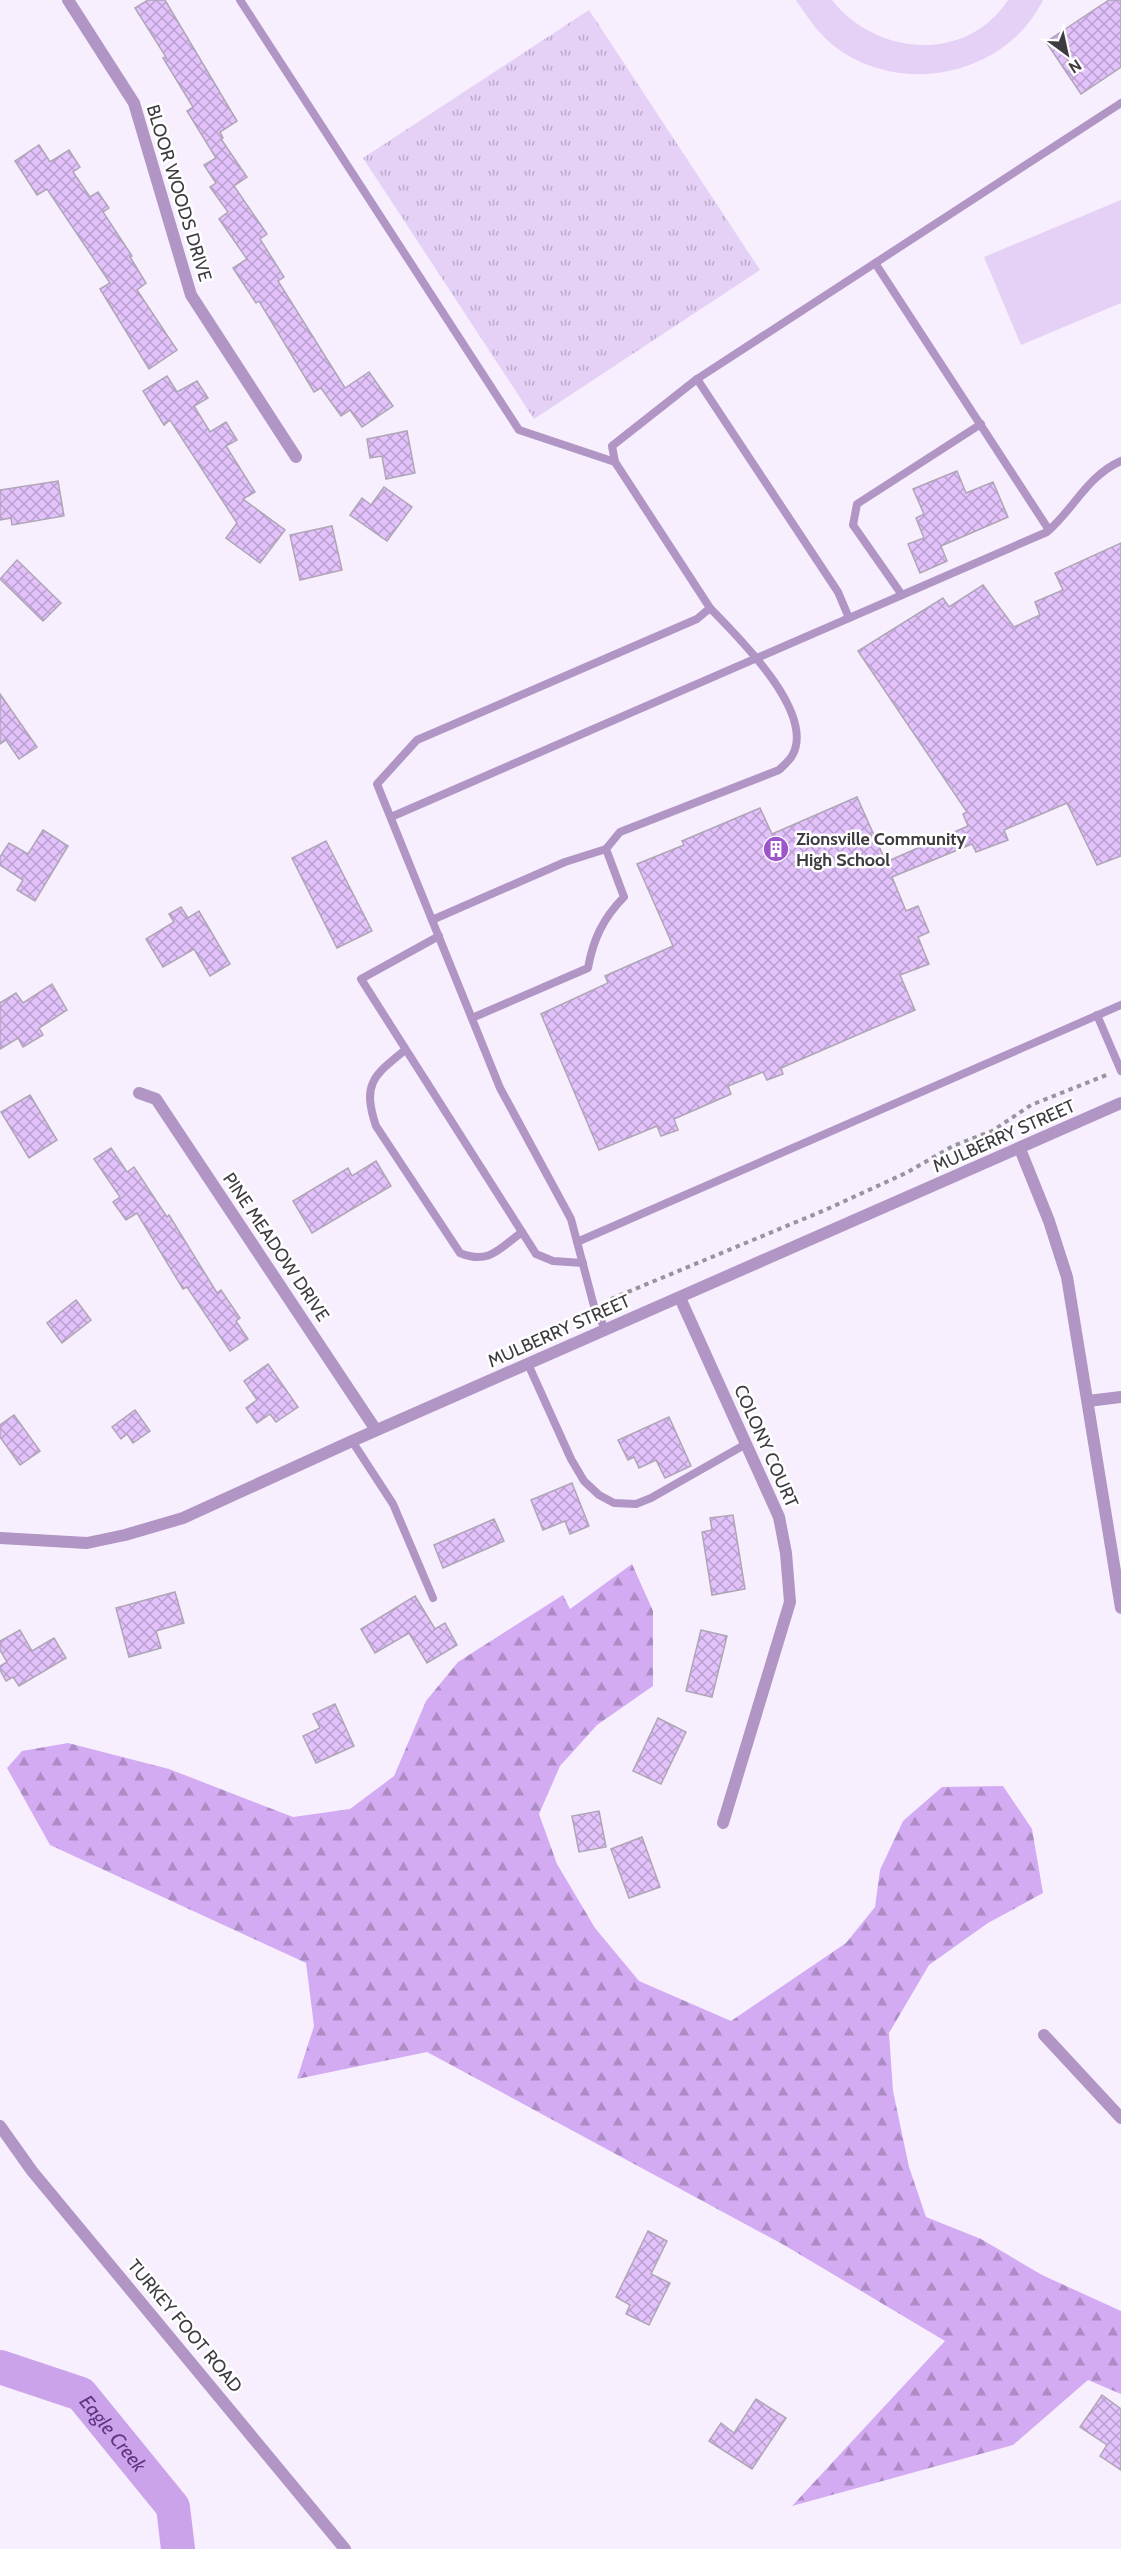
<svg xmlns="http://www.w3.org/2000/svg" width="1121" height="2549" font-family="Cabin,sans-serif">
<style>
.forest{fill:url(#forest-firs)}
.park{fill:url(#park-tufts)}
.pitch{fill:#e5d0f6}
.lines{fill:none;stroke-linecap:round;stroke-linejoin:round}
.river{stroke:#cba3ea;stroke-width:34}
.building{fill:url(#building-cross-hatch);stroke:#aea6b5;stroke-width:1.5}
.path{stroke:#98939d;stroke-width:4;stroke-dasharray:4.5 4.5;stroke-linecap:butt}
.service{stroke:#b095c5;stroke-width:8}
.minor{stroke:#b095c5;stroke-width:12}
.tertiary{stroke:#b095c5;stroke-width:12}
.labels{text-anchor:middle;stroke-width:5;stroke-linejoin:round;paint-order:stroke}
.street-label{font-size:18px;fill:#3e3b41;stroke:#fff}
.poi-label{font-size:18px;font-weight:bold;fill:#3e3b41;stroke:#fff;text-anchor:start}
.water-label{font-size:20px;font-style:italic;fill:#653385;stroke:#fff}
</style>
<defs>
<pattern id="forest-firs" width="22" height="20" patternUnits="userSpaceOnUse" patternTransform="scale(1.5)"><rect width="22" height="20" fill="#d3abf3"/><path d="M5 1l3.5 6h-7zM16 11l3.5 6h-7z" fill="#ad8cc6"/></pattern>
<pattern id="park-tufts" width="24" height="20" patternUnits="userSpaceOnUse" patternTransform="scale(1.5)"><rect width="24" height="20" fill="#e5d0f6"/><path d="M3 7l-1-3M5 7V3M7 7l1-3M15 17l-1-3M17 17v-4M19 17l1-3" fill="none" stroke="#bbaac9"/></pattern>
<pattern id="building-cross-hatch" width="8" height="8" patternUnits="userSpaceOnUse" patternTransform="scale(1.5)"><rect width="8" height="8" fill="#e3c2fc"/><path d="M0 0l8 8M0 8l8-8" fill="none" stroke="#b99fce"/></pattern>
</defs>
<rect width="100%" height="100%" fill="#f7effe"/>
<!-- forest -->
<path class="forest" d="M632 1564 653 1611V1686L597 1725 560 1766 539 1814 557 1864 595 1928 639 1981 731 2021 846 1943 875 1907 880 1870 903 1821 942 1787 1003 1786 1032 1829 1043 1893 988 1923 929 1965 889 2033 893 2091 909 2167 926 2217 981 2239 1042 2275 1121 2311V2394L1088 2380 1013 2445 792 2506 945 2341 784 2245 427 2052 297 2079 314 2026 306 1963 50 1845 7 1768 22 1751 68 1743 169 1769 293 1817 350 1809 394 1776 426 1701 458 1662 563 1595 570 1609Z"/>
<!-- park -->
<path class="park" d="M589 10 760 270 534 419 363 158Z"/>
<!-- pitch -->
<g class="pitch">
<path d="M796 0H832C876 56 966 64 1008 0H1043C1005 77 900 97 834 46 818 33 807 17 796 0Z"/>
<path d="M1121 200V303L1021 345 984 257Z"/>
</g>
<g class="lines">
<!-- river -->
<path class="river" id="s1" d="M0 2367 81 2394 173 2507 178 2549"/>
</g>
<!-- building -->
<g class="building">
<path d="M148 0H165L237 121 220 132 223 138 221 139 247 177 234 186 267 234 260 239 284 277 278 281 345 388 369 372 393 406 362 427 350 410 341 416 321 388 314 392 259 301 256 303 233 268 247 259 219 219 228 212 210 187 216 183 204 165 216 158 187 111 193 107 163 58 166 57 135 8Z"/>
<path d="M1109 0H1121V67L1081 94 1046 42Z"/>
<path d="M39 145 50 162 69 150 80 167 73 172 90 197 98 192 109 208 103 212 132 256 130 257 146 283 137 290 177 350 149 369 100 289 110 283 47 189 37 195 15 161Z"/>
<path d="M167 376 177 392 197 381 208 398 194 406 210 432 226 422 237 440 226 446 255 492 243 499 285 530 260 563 226 538 237 523 170 420 164 425 143 391Z"/>
<path d="M407 431 415 473 386 479 382 456 370 458 367 439Z"/>
<path d="M957 471 966 493 993 482 1008 517 941 546 947 561 920 573 908 544 924 538 916 518 924 514 913 489Z"/>
<path d="M58 481 64 516 12 525 11 518 0 520V490Z"/>
<path d="M384 487 412 507 387 541 350 515 362 498 371 505Z"/>
<path d="M332 526 342 570 300 580 290 535Z"/>
<path d="M1121 543V856L1097 865 1067 803 1004 830 1008 840 976 852 972 844 892 877 906 911 918 906 929 932 918 937 929 964 900 975 915 1010 781 1068 783 1074 767 1080 763 1072 728 1086 731 1094 674 1119 678 1130 661 1136 657 1126 599 1150 541 1014 608 983 605 976 673 946 637 864 684 845 682 841 760 808 772 834 857 797 886 862 968 826 963 814 967 812 858 651 943 598 949 607 983 585 1014 627 1040 615 1035 602 1063 590 1055 573Z"/>
<path d="M17 560 61 603 43 621 0 579Z"/>
<path d="M0 694 37 747 19 759 6 740 0 744Z"/>
<path d="M43 830 68 846 35 901 17 890 23 880 0 865V857L9 843 28 854Z"/>
<path d="M326 841 372 931 337 948 292 858Z"/>
<path d="M181 907 188 918 199 911 230 964 210 976 194 949 163 967 146 939 174 922 169 914Z"/>
<path d="M52 984 67 1010 39 1028 43 1035 23 1047 18 1038 0 1049V1003L16 993 23 1003Z"/>
<path d="M30 1095 57 1140 29 1158 1 1112Z"/>
<path d="M111 1148 127 1172 134 1167 167 1217 169 1215 217 1293 221 1290 240 1318 236 1321 248 1339 230 1351 187 1287 183 1289 137 1213 126 1220 113 1202 120 1197 94 1159Z"/>
<path d="M376 1161 391 1186 312 1233 293 1201 348 1168 352 1176Z"/>
<path d="M76 1300 91 1320 62 1343 47 1323Z"/>
<path d="M268 1364 298 1407 276 1422 270 1414 257 1423 246 1408 257 1400 244 1381Z"/>
<path d="M135 1410 150 1431 133 1443 127 1434 121 1439 112 1427Z"/>
<path d="M14 1415 40 1451 20 1465 0 1437V1425Z"/>
<path d="M669 1417 691 1466 665 1478 656 1460 639 1468 634 1457 628 1460 618 1440Z"/>
<path d="M572 1483 589 1526 570 1534 565 1521 543 1530 531 1500Z"/>
<path d="M733 1515 745 1589 712 1595 702 1532 712 1530 710 1518Z"/>
<path d="M494 1519 504 1541 443 1568 434 1545Z"/>
<path d="M175 1592 184 1623 156 1631 161 1648 129 1657 116 1608Z"/>
<path d="M415 1596 435 1629 445 1623 457 1645 427 1663 409 1633 375 1653 361 1629Z"/>
<path d="M20 1630 32 1651 54 1638 66 1658 19 1686 13 1677 6 1681 0 1670V1666L7 1662 0 1650V1641Z"/>
<path d="M701 1630 727 1636 712 1697 686 1691Z"/>
<path d="M335 1704 354 1746 316 1763 303 1736 320 1728 313 1714Z"/>
<path d="M658 1718 686 1732 661 1784 633 1771Z"/>
<path d="M599 1811 606 1847 579 1852 572 1816Z"/>
<path d="M642 1837 660 1887 629 1898 611 1849Z"/>
<path d="M648 2231 667 2241 651 2274 670 2283 649 2325 626 2314 630 2305 616 2297Z"/>
<path d="M1102 2395 1121 2409V2470L1100 2456 1107 2445 1080 2427Z"/>
<path d="M756 2399 786 2418 752 2469 709 2441 721 2423 734 2433Z"/>
</g>
<g class="lines">
<!-- path -->
<path class="path" d="M611 1299 825 1210 906 1173 953 1146 992 1131 1031 1105 1109 1074"/>
<!-- service -->
<g class="service">
<path d="M240 0 519 430 615 462"/>
<path d="M875 263 1049 530"/>
<path d="M697 379 838 592 849 618"/>
<path d="M902 595 853 525 857 504 981 424"/>
<path d="M391 817 1047 532C1074 509 1087 476 1121 461"/>
<path d="M432 920 565 862 606 849"/>
<path d="M439 936 361 979 536 1254 553 1261 583 1263"/>
<path d="M1097 1015 1121 1071"/>
<path d="M472 1018 588 968C593 940 603 918 624 897L606 849 620 832 779 770C783 766 789 761 792 756 817 713 737 636 710 608"/>
<path d="M405 1050C373 1076 362 1084 376 1126L460 1253C489 1265 499 1249 522 1232"/>
<path d="M577 1242 1121 1005"/>
<path d="M606 1331 594 1306 571 1219 500 1088 377 784 417 740 697 619 710 608 615 462 612 446 697 379 1121 103"/>
<path d="M528 1364 571 1459 584 1481 599 1495 614 1503 636 1504 651 1498 746 1444"/>
<path d="M352 1441 393 1504 433 1598"/>
</g>
<!-- minor -->
<g class="minor">
<path d="M68 0 134 103 191 295 296 457"/>
<path d="M139 1093 156 1099 376 1430"/>
<path d="M1020 1149 1049 1221 1067 1277 1121 1608"/>
<path d="M680 1298 779 1517 786 1553 790 1602 723 1823"/>
<path d="M1088 1401 1121 1397"/>
<path d="M1044 2035 1121 2118"/>
<path d="M0 2126 32 2171 345 2549"/>
</g>
<!-- tertiary -->
<path class="tertiary" d="M0 1538 87 1543 125 1535 183 1518 352 1441 1121 1103"/>
</g>
<!-- icons -->
<defs>
<g id="building-disc" transform="scale(1.35)"><circle r="9.5" fill="#9c55ca" stroke="#fff"/><path d="M-4-6H4V6H1V3H-1V6H-4ZM-2.5-4.3h1.7v1.8h-1.7ZM.8-4.3h1.7v1.8H.8ZM-2.5-1h1.7V.8h-1.7ZM.8-1h1.7V.8H.8Z" fill="#fff"/></g>
</defs>
<g fill-rule="evenodd">
<use href="#building-disc" x="776" y="849"/>
</g>
<g class="labels">
<!-- street labels -->
<g class="street-label">
<text transform="translate(179 193) rotate(73)" y="6">BLOOR WOODS DRIVE</text>
<text transform="translate(1004 1136) rotate(-24)" y="6">MULBERRY STREET</text>
<text transform="translate(276 1247) rotate(56)" y="6">PINE MEADOW DRIVE</text>
<text transform="translate(559 1331) rotate(-24)" y="6">MULBERRY STREET</text>
<text transform="translate(766 1446) rotate(66)" y="6">COLONY COURT</text>
<text transform="translate(185 2326) rotate(50)" y="6">TURKEY FOOT ROAD</text>
</g>
<!-- poi labels -->
<g class="poi-label">
<text x="796" y="845">Zionsville Community<tspan x="796" dy="21">High School</tspan></text>
</g>
<!-- water labels -->
<g class="water-label">
<text dy="7" stroke="none"><textPath href="#s1" startOffset="136">Eagle Creek</textPath></text>
</g>
</g>
<!-- north arrow -->
<g transform="translate(1067 54) rotate(147)" stroke="#ffffff" stroke-width="4.5" paint-order="stroke">
<path d="M0-4.5L10 22L0 15L-10 22Z" fill="#3e3b41"/>
<text y="-9" font-size="16" font-weight="bold" text-anchor="middle" fill="#3e3b41">N</text>
</g>
</svg>
